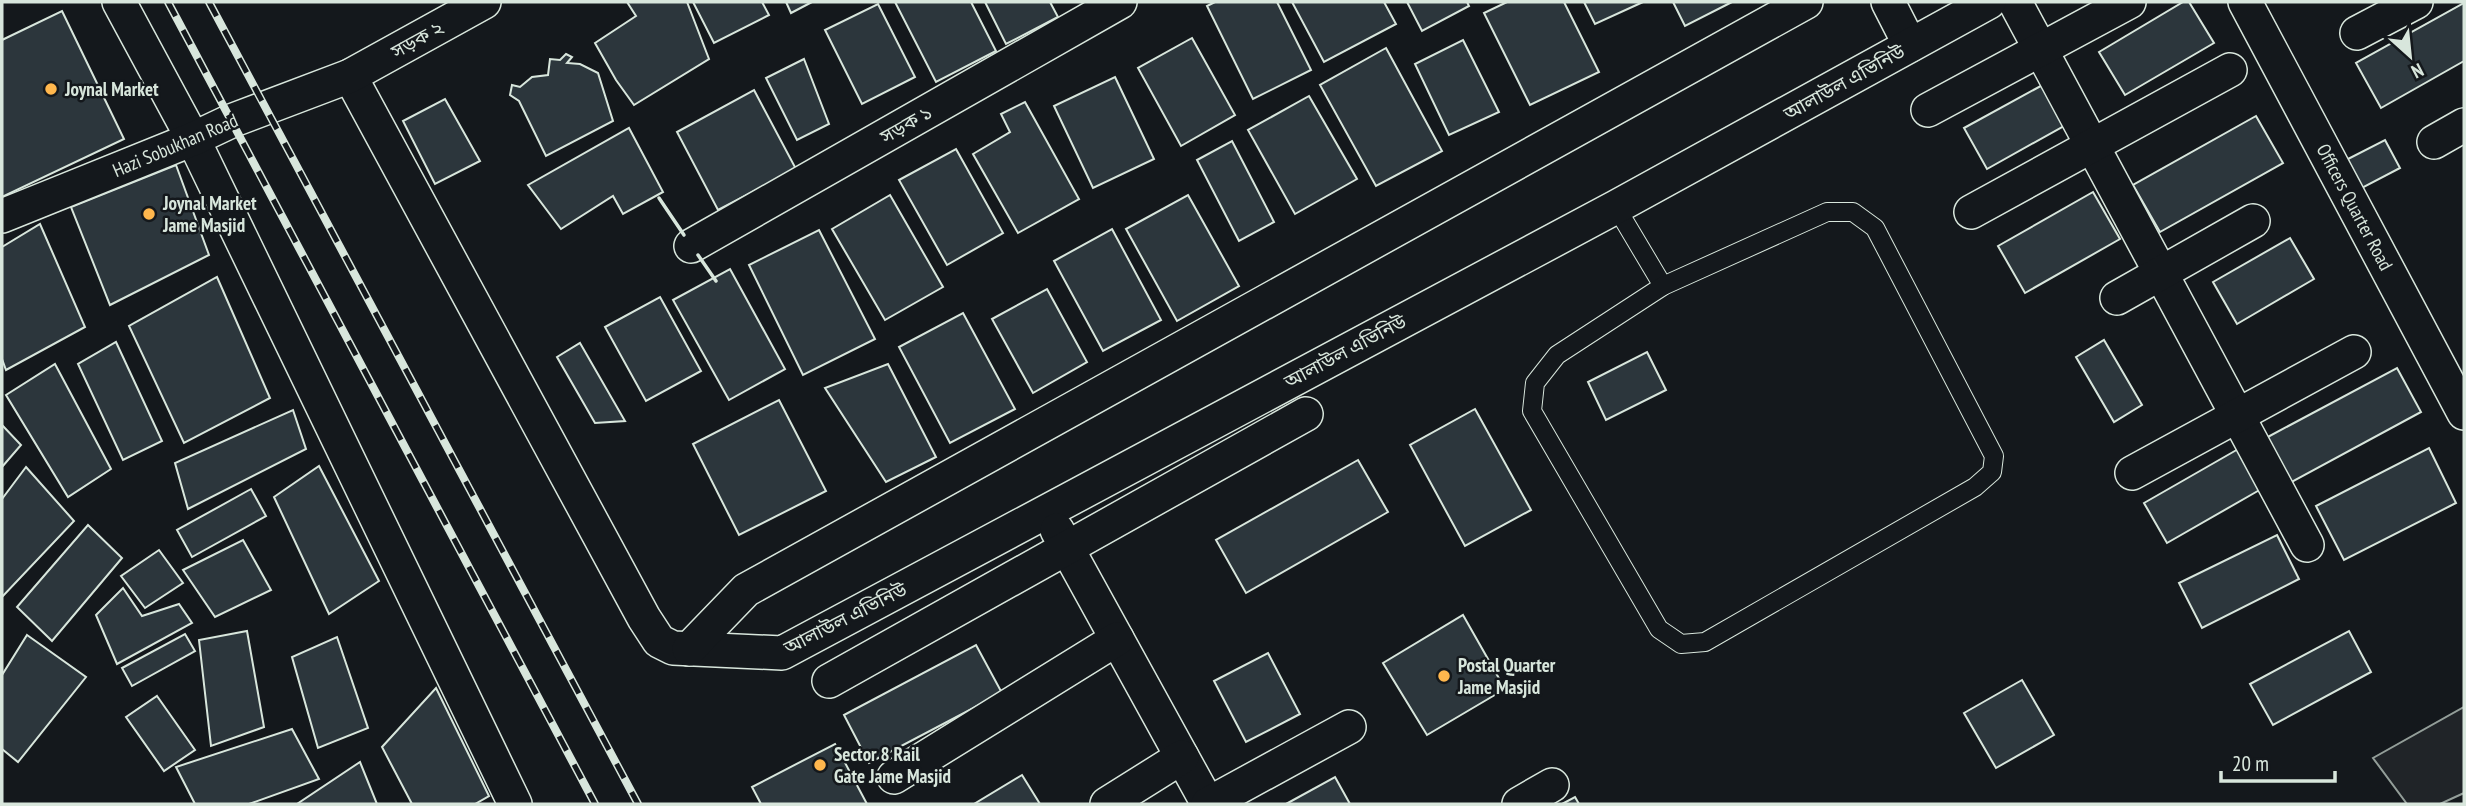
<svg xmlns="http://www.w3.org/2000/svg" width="2466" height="806" font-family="'PT Sans Narrow','Noto Sans Bengali',sans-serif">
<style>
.green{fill:#202428;stroke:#939e99;stroke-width:2}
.building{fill:#2c363c;stroke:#d8e6dc;stroke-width:2}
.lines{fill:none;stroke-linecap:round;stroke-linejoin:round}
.service-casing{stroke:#d8e6dc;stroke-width:20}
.minor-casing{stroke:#d8e6dc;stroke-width:36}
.service{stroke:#14181c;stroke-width:18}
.minor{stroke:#14181c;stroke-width:33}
.rail-casing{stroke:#d8e6dc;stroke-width:8}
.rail{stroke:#14181c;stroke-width:5;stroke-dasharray:16;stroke-linecap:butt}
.wall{stroke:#d8e6dc;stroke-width:3.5}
.poi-dot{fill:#ffb74d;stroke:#14181c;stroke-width:2.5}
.labels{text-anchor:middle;stroke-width:5;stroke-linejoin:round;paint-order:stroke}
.street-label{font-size:19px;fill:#d8e6dc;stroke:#14181c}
.poi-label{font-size:19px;font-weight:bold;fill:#d8e6dc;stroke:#14181c;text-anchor:start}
</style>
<rect width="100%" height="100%" fill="#14181c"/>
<!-- green -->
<path class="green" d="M2464 707V793L2440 804H2407L2373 758Z"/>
<!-- building -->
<g class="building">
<path d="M627 2H687L709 59 634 105 616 80 595 43 636 16Z"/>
<path d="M693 2H762L769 15 714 43Z"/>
<path d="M786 2H812L791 13Z"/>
<path d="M895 2H971L996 51 936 82Z"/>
<path d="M985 2H1050L1058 17 1006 44Z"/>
<path d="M1215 2H1277L1311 70 1253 99 1207 6Z"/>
<path d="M1292 2H1384L1396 24 1324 62Z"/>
<path d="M1407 2H1467L1469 6 1422 31Z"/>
<path d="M1507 2H1564L1599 72 1530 105 1484 13Z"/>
<path d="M1584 2H1643L1595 24Z"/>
<path d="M1673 2H1732L1685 26Z"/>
<path d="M2183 2H2189L2214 43 2125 95 2099 52Z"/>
<path d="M2464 3V61L2381 108 2356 63Z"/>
<path d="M878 4 915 77 862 104 825 30Z"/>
<path d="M62 11 124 139 2 197V40Z"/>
<path d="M1192 38 1235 115 1181 146 1138 68Z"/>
<path d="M1463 40 1499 112 1449 135 1415 64Z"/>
<path d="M1386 48 1442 151 1376 186 1320 85Z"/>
<path d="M566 54 572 57 567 63 580 64 598 73 613 121 546 156 519 101 510 95 512 85 520 87 532 77 548 75 550 59 560 60Z"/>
<path d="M804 59 829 124 797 140 766 78Z"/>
<path d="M1115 77 1154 159 1093 188 1054 106Z"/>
<path d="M2048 82 2071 122 1987 169 1964 128Z"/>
<path d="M754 90 796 169 718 210 677 132Z"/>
<path d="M1309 96 1357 179 1295 214 1248 130Z"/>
<path d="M445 99 480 161 435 184 403 121Z"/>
<path d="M1025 102 1079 199 1018 233 973 154 1010 132 1001 114Z"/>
<path d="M2256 116 2283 163 2160 232 2133 185Z"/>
<path d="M629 128 663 192 623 214 613 196 561 229 528 185Z"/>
<path d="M2385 140 2400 168 2360 189 2346 160Z"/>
<path d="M1232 141 1274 222 1239 241 1197 160Z"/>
<path d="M956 149 1003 233 947 265 899 180Z"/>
<path d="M176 165 209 255 110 305 71 207Z"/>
<path d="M2093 192 2120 239 2025 293 1998 246Z"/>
<path d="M890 195 943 287 885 320 832 229Z"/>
<path d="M1188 195 1239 286 1177 321 1126 229Z"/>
<path d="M40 224 85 327 6 370 2 359V247Z"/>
<path d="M1112 229 1161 320 1103 351 1054 261Z"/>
<path d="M819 230 875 339 803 375 749 265Z"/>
<path d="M2290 238 2314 279 2237 324 2213 282Z"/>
<path d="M730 269 785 369 729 400 673 300Z"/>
<path d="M217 277 270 398 184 443 129 326Z"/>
<path d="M1047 289 1087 362 1033 393 992 319Z"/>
<path d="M660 297 701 371 646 401 605 327Z"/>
<path d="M963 313 1015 409 950 443 899 347Z"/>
<path d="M2104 340 2142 405 2114 422 2076 357Z"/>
<path d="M116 342 162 441 123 460 78 364Z"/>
<path d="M580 343 625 421 595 423 557 357Z"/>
<path d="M1647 352 1666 390 1606 420 1588 382Z"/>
<path d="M55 364 111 469 68 497 6 395Z"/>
<path d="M888 364 936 457 886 482 825 388Z"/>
<path d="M2397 368 2421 412 2288 484 2264 439Z"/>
<path d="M779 400 826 491 739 535 693 444Z"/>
<path d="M1475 409 1531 510 1465 546 1410 445Z"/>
<path d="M293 410 306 449 188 509 175 463Z"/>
<path d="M2 425 21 445 2 467Z"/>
<path d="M2240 448 2263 488 2167 543 2144 503Z"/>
<path d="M2429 448 2456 503 2344 560 2316 506Z"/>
<path d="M1358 460 1388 512 1246 593 1216 540Z"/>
<path d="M319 466 379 581 329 614 274 497Z"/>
<path d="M26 467 74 521 2 597V499Z"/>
<path d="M251 489 266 516 192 557 177 530Z"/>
<path d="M88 525 122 558 52 641 17 607Z"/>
<path d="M2277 535 2299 579 2202 628 2179 583Z"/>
<path d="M243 540 271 590 215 617 183 570Z"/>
<path d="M159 550 183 583 145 608 121 576Z"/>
<path d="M123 588 142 616 179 604 192 623 117 664 96 615Z"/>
<path d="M1463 615 1505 689 1427 735 1383 663Z"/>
<path d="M247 631 264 727 211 746 199 640Z"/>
<path d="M2349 631 2371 672 2273 725 2250 684Z"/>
<path d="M185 634 195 651 132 686 122 668Z"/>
<path d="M27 635 86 677 18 762 2 749V675Z"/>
<path d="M337 637 368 728 318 748 292 657Z"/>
<path d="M976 645 1002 693 869 763 844 715Z"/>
<path d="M1268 653 1300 714 1246 742 1214 681Z"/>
<path d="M2022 680 2054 735 1996 768 1964 713Z"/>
<path d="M436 688 489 796 475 804H412L382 747Z"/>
<path d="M157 696 195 750 164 771 126 717Z"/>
<path d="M292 729 319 779 249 804H195L176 767Z"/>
<path d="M835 744 867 804H761L752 787Z"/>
<path d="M360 762 377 804H297Z"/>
<path d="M1022 775 1040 804H974Z"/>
<path d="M1335 777 1350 804H1286Z"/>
<path d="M1575 797 1579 804H1562Z"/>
</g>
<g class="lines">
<!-- service casing -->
<g class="service-casing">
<g id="service">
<path d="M1616 207 1663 286"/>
<path d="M1827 212H1853L1875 228 1994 456 1992 472 1975 487 1705 642 1681 644 1659 629 1532 411 1535 383 1557 355 1663 286Z"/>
</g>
</g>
<!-- minor casing -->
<g class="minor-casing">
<g id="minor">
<path d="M119 2 193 139 515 804"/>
<path d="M1888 2 1910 45"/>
<path d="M2015 2 2307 545"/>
<path d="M2245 2 2464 413"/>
<path d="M2357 33 2416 2"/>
<path d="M350 76 644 618 659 641 673 648 782 653 1616 207 1989 2"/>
<path d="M1928 110 2129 2"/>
<path d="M2434 142 2464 125"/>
<path d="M1971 212 2230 70"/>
<path d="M2 216 193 139 231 121 350 76 484 2"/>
<path d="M691 246 1120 2"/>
<path d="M2117 298 2253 221"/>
<path d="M2132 473 2354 352"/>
<path d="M1057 530 1208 804"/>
<path d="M689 649 746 590 1806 2"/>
<path d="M829 681 1306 414"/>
<path d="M894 777 1117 639"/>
<path d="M1107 804 1182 757"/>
<path d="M1208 804 1349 727"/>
<path d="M1519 804 1552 785"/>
</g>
</g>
<!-- service -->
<use href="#service" class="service"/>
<!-- minor -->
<use href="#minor" class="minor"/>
<!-- rail casing -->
<g class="rail-casing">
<g id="rail">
<path d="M168 2 595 804"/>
<path d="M209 2 638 804"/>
</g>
</g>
<!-- rail -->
<use href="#rail" class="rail"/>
<!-- wall -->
<g class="wall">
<path d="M659 198 684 235"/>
<path d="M698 255 716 281"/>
</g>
</g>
<!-- markers -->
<g class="poi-dot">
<circle cx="51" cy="89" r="7"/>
<circle cx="149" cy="214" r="7"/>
<circle cx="1444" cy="676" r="7"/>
<circle cx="820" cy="765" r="7"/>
</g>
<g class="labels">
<!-- street labels -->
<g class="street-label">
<text transform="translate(417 39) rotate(-29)" y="7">সড়ক ২</text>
<text transform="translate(1844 82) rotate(-29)" y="7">আলাউল এভিনিউ</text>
<text transform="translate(906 124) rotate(-30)" y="7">সড়ক ১</text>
<text transform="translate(175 145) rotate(-23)" y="7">Hazi Sobukhan Road</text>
<text transform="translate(2355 207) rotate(62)" y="7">Officers Quarter Road</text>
<text transform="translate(1345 351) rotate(-28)" y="7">আলাউল এভিনিউ</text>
<text transform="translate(845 618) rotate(-27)" y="7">আলাউল এভিনিউ</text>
</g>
<!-- poi labels -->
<g class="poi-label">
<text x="65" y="96">Joynal Market</text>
<text x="163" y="210">Joynal Market<tspan x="163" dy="22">Jame Masjid</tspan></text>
<text x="1458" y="672">Postal Quarter<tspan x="1458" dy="22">Jame Masjid</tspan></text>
<text x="834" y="761">Sector 8 Rail<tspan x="834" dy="22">Gate Jame Masjid</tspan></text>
</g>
</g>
<!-- border -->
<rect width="2466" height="806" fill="none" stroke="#d8e6dc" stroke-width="7"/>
<!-- north arrow -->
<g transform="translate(2410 56) rotate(153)" stroke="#14181c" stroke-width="5" paint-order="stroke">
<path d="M0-5L12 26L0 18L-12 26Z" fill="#d8e6dc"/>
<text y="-10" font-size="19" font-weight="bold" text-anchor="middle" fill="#d8e6dc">N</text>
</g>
<!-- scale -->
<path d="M2221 771v10h114v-10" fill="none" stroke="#d8e6dc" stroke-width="3.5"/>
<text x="2232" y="771" font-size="21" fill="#d8e6dc" stroke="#14181c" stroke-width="5" paint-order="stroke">20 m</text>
</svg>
